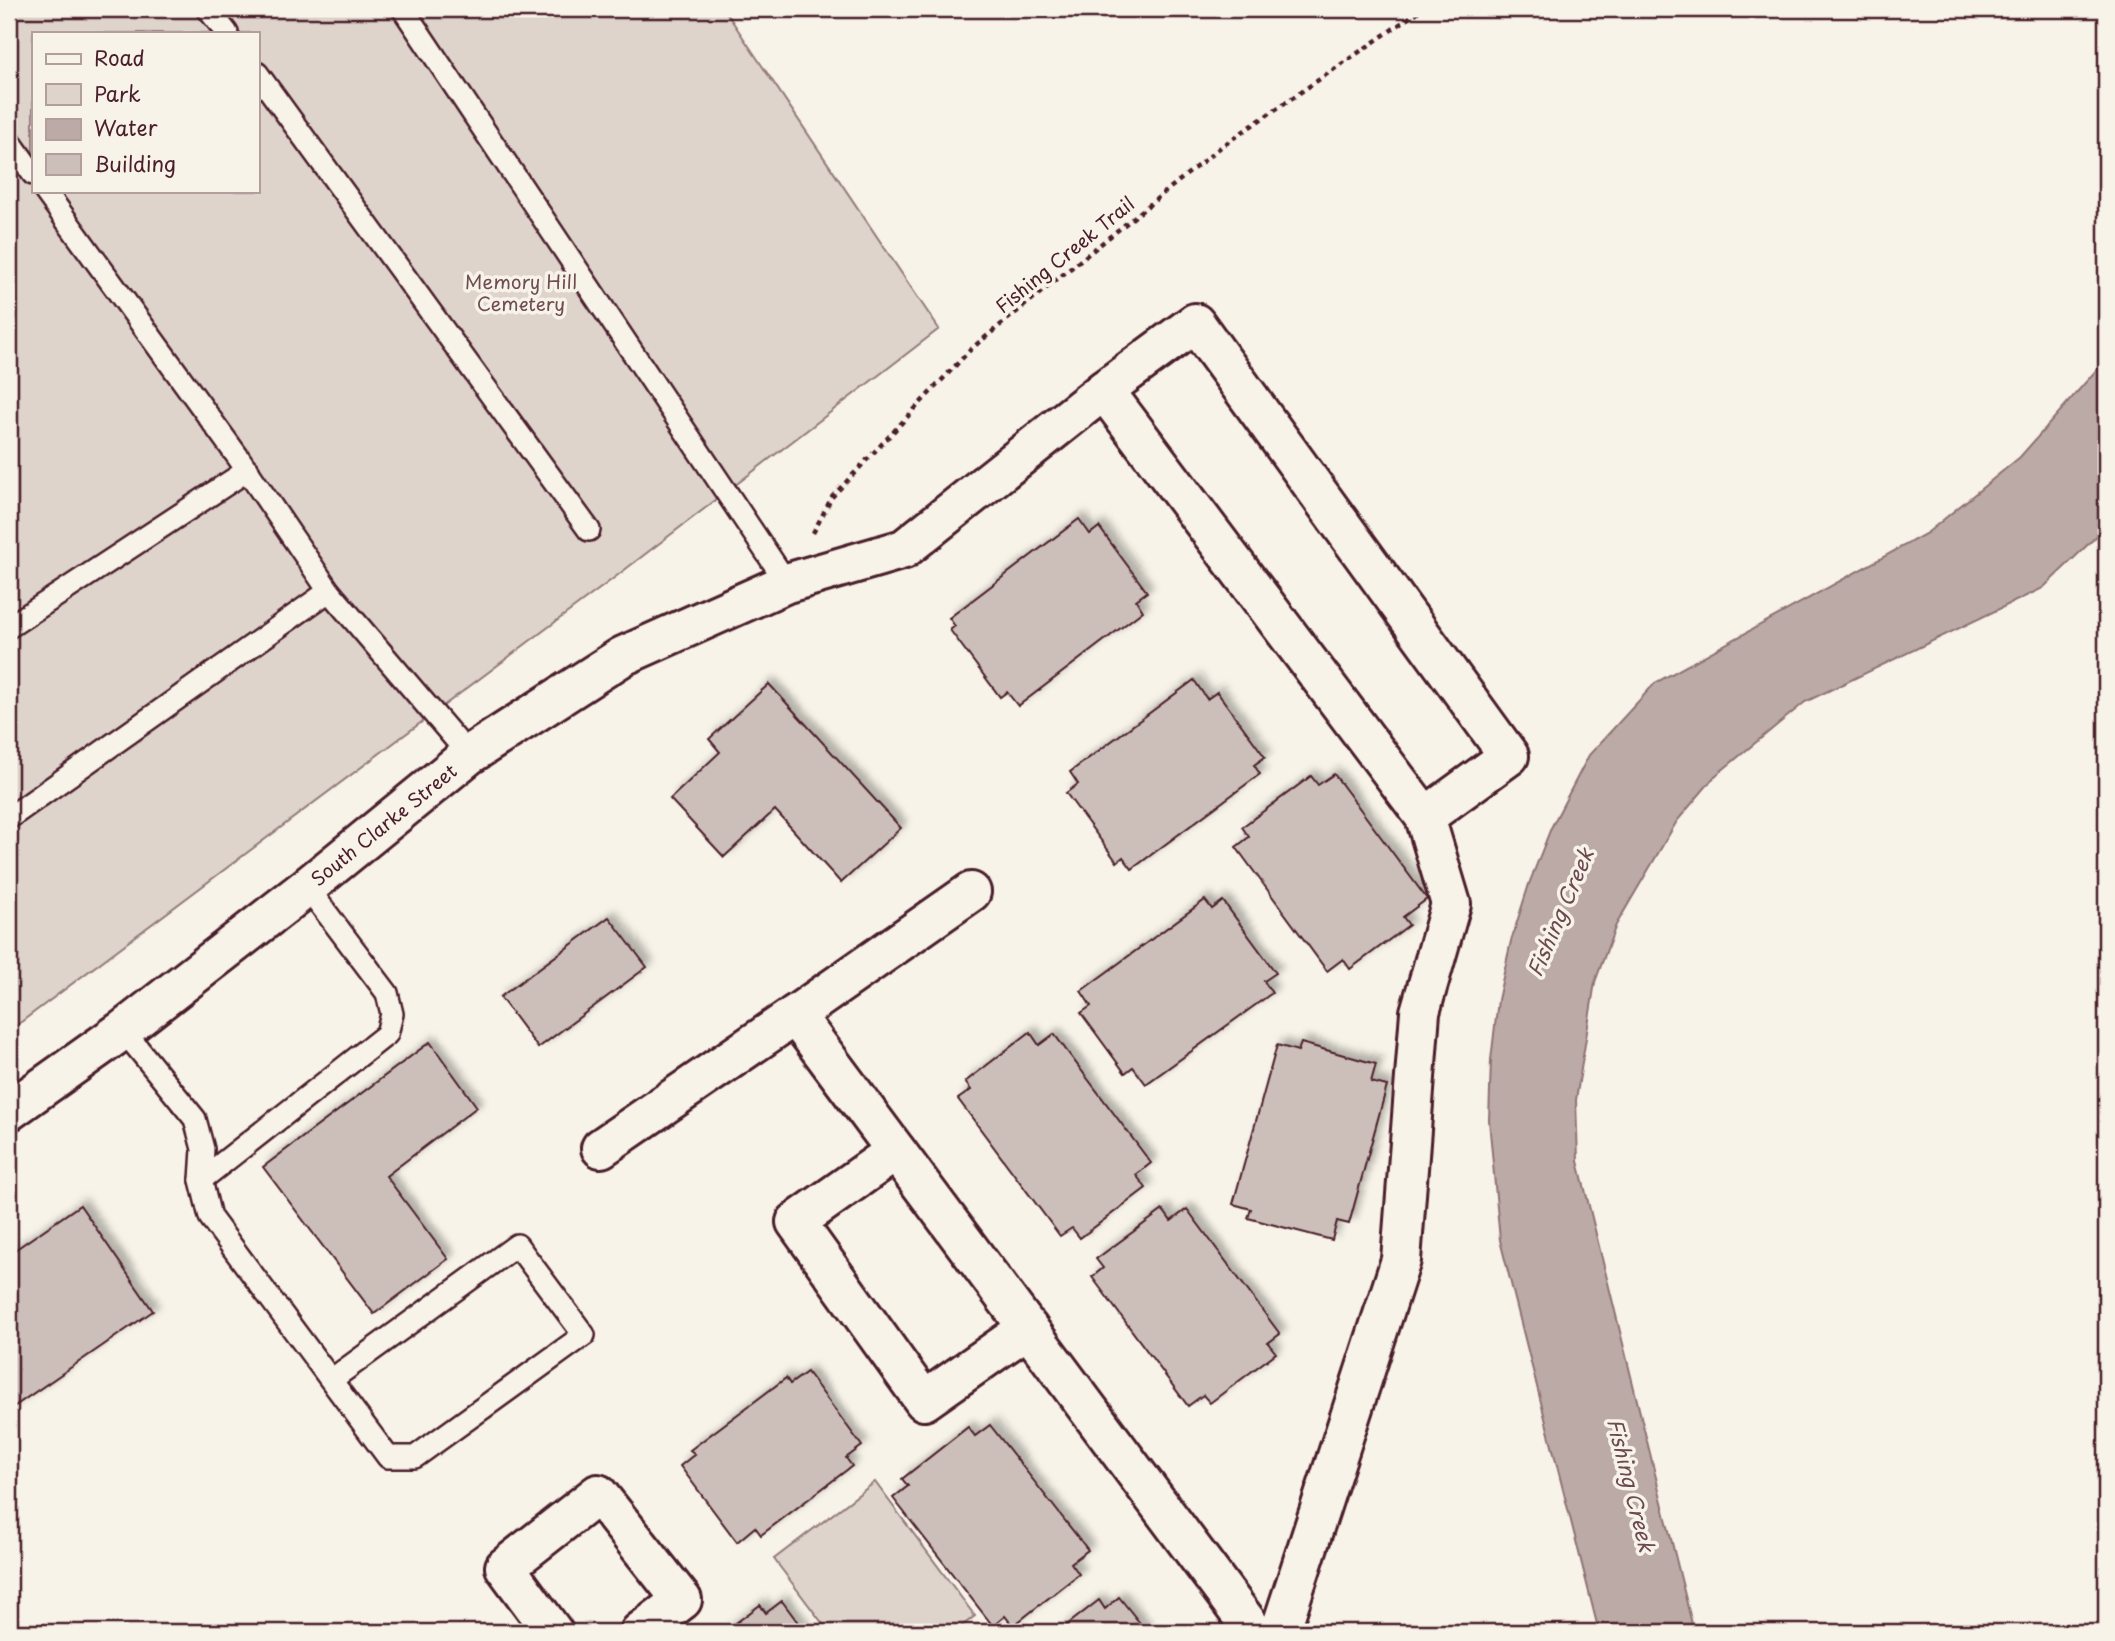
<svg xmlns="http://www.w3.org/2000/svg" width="2115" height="1641" font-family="'Playpen Sans',sans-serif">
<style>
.green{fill:#ded4cc;stroke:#947a7c;stroke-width:2;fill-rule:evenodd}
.water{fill:#bcaaa7;stroke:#8e7275;stroke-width:2}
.building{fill:#ccbfb9;stroke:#4a1f2b;stroke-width:2;filter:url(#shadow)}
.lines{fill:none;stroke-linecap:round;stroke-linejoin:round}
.lane-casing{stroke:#4a1f2b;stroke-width:26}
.street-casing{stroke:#4a1f2b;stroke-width:44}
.path{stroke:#4a1f2b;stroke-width:4.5;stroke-dasharray:5 5;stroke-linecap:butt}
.lane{stroke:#f7f3e8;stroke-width:21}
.street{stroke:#f7f3e8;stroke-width:38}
.labels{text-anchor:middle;stroke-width:7;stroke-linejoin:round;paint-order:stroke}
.street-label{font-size:19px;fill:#4a1f2b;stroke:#f7f3e8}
.park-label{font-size:19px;fill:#6f4c53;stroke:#f7f3e8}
.water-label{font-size:21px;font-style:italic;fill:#6c4950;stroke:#f7f3e8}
</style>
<defs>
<filter id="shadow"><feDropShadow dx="6" dy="-6" stdDeviation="3.5" flood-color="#0004"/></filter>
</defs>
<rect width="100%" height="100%" fill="#f7f3e8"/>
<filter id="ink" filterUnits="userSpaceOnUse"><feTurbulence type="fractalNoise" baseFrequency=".0143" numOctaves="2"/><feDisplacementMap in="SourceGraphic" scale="14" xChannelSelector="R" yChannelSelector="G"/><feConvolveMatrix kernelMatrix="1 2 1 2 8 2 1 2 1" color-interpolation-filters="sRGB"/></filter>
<g filter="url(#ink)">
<!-- green -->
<g class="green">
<path d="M9 9H724L939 329 614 578 9 1031ZM33 33H257V191H33Z"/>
<path d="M875 1482 975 1616 954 1632H829L774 1559Z"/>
</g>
<!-- water -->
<path class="water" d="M2106 359V527L2043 588 1805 702 1715 776 1677 821 1616 925 1595 982 1576 1100 1578 1161 1694 1632H1599L1500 1240 1489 1120 1491 1060 1498 1000 1511 941 1529 884 1551 828 1589 755 1655 683 1927 533 2020 457Z"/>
<!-- building -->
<g class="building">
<path d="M1079 519 1090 534 1099 527 1147 592 1136 600 1143 611 1018 706 1007 692 1000 697 950 630 955 626 949 618Z"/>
<path d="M1194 680 1207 699 1217 692 1265 757 1254 765 1260 774 1132 869 1123 857 1117 862 1066 793 1078 784 1070 772Z"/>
<path d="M769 684 901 828 841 883 775 810 724 857 670 799 720 752 709 739Z"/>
<path d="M1334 774 1427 899 1403 917 1409 925 1350 969 1343 959 1327 971 1236 847 1249 837 1242 827 1311 776 1318 785Z"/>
<path d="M1205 900 1212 909 1223 901 1276 973 1264 981 1272 993 1146 1084 1133 1067 1125 1073 1081 1013 1091 1006 1081 991Z"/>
<path d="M609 917 647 967 538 1048 500 997Z"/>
<path d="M1030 1032 1039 1045 1054 1034 1151 1163 1136 1175 1146 1188 1080 1238 1072 1228 1060 1236 958 1099 971 1090 965 1082Z"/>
<path d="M430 1042 477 1107 386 1176 448 1259 374 1314 263 1167Z"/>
<path d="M1301 1043 1376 1064 1371 1082 1387 1086 1349 1224 1337 1221 1332 1240 1248 1218 1251 1209 1233 1204 1277 1045 1298 1051Z"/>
<path d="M80 1205 153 1311 9 1410V1254Z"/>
<path d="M1187 1209 1280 1334 1268 1343 1276 1353 1210 1403 1203 1395 1188 1406 1092 1277 1103 1268 1096 1259 1163 1210 1171 1221Z"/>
<path d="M807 1372 862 1446 846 1458 852 1466 761 1535 755 1527 737 1542 680 1466 695 1454 690 1450 786 1378 790 1384Z"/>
<path d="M990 1425 1088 1550 1071 1563 1079 1574 1013 1626 1005 1616 993 1626 893 1498 908 1486 902 1479 968 1427 975 1436Z"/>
<path d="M1119 1597 1147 1632H1058L1099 1600 1105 1609Z"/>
<path d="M782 1601 805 1632H724L760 1605 766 1613Z"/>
</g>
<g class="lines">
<!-- lane casing -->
<g class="lane-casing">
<g id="lane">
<path d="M208 9 227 33"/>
<path d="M403 9 787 583"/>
<path d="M257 73 589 530"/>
<path d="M9 140 33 174"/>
<path d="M45 191 238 457 329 591 469 755"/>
<path d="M9 627 248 470"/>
<path d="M9 818 329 591"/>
<path d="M123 1030 195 1119 203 1149 201 1180 210 1217 388 1457H415L584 1335 517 1245 331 1380"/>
<path d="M201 1180 387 1034 392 1014 387 993 307 887"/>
</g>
</g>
<!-- street casing -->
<g class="street-casing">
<g id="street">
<path d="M1104 390 1195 323 1509 756 1425 817"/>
<path d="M795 1015 971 892"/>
<path d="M9 1111 123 1030 307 887 469 755 623 656 787 583 904 549 1104 390 1425 817 1451 904 1420 1012 1401 1260 1280 1632"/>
<path d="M601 1148 795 1015 1254 1632"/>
<path d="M896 1151 796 1222 924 1401 1028 1328"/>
<path d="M553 1632 505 1567 598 1494 682 1600 640 1632"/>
</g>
</g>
<!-- path -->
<path class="path" d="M813 533 832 497 972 348 1222 146 1422 9"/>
<!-- lane -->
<use href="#lane" class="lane"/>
<!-- street -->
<use href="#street" class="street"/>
</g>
</g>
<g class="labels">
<!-- street labels -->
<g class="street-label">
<text transform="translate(1065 255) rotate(-39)" y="7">Fishing Creek Trail</text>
<text transform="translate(384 825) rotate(-39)" y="7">South Clarke Street</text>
</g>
<!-- park labels -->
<g class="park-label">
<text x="521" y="289">Memory Hill<tspan x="521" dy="22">Cemetery</tspan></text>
</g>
<!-- water labels -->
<g class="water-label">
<text transform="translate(1561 913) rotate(-67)" y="7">Fishing Creek</text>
<text transform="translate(1630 1485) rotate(76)" y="7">Fishing Creek</text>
</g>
</g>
<!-- margin -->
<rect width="2115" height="1641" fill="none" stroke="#f7f3e8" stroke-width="35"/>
<rect x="18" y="18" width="2080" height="1606" fill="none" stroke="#4a1f2b" stroke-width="2.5" filter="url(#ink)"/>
<!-- legend -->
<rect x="32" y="32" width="228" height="161" fill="#f7f3e8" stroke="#b29e9c" stroke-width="2"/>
<rect x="46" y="54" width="35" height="10" fill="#f7f3e8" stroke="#b29e9c" stroke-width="2"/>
<text x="94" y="66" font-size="21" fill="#4a1f2b">Road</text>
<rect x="46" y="84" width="35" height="21" fill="#ded4cc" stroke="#b29e9c" stroke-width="2"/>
<text x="94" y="102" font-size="21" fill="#4a1f2b">Park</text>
<rect x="46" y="119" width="35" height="21" fill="#bcaaa7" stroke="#b29e9c" stroke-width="2"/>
<text x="94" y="136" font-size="21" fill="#4a1f2b">Water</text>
<rect x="46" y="154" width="35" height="21" fill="#ccbfb9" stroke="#b29e9c" stroke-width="2"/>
<text x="94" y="172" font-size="21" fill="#4a1f2b">Building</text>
</svg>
